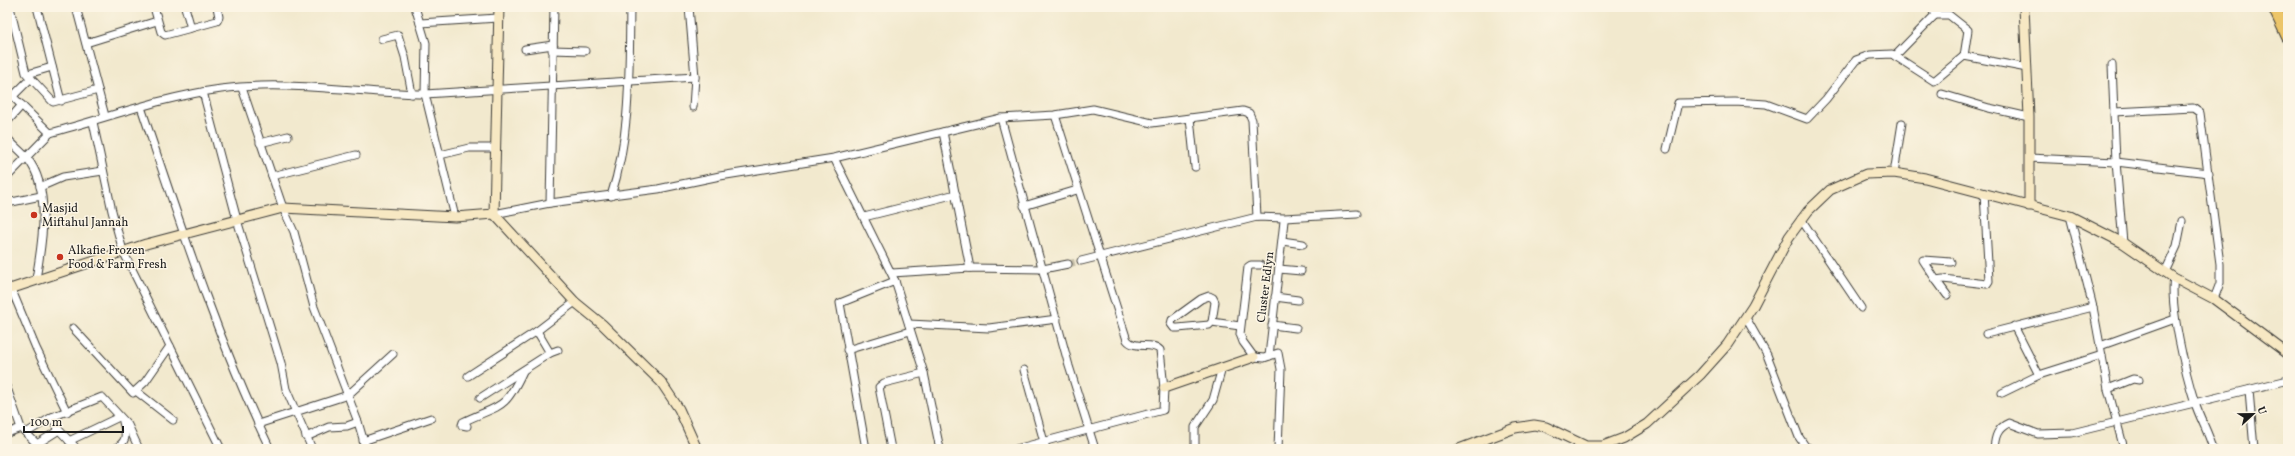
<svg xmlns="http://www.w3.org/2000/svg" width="2295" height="456" font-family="Vollkorn,serif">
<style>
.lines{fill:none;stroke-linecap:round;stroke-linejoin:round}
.street-tunnel{stroke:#c7c0aa;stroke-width:7;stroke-dasharray:7 3.5;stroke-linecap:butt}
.street-casing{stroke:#3c3b37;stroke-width:9}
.secondary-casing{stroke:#3c3b37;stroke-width:11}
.highway-casing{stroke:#3c3b37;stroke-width:14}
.street{stroke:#fff;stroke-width:7}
.secondary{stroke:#f7e8c3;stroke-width:9}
.highway{stroke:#ecc569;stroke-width:12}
.poi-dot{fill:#c8321e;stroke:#fcf5e5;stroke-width:1.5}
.labels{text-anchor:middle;stroke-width:3;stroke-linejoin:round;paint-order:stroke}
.poi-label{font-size:12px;fill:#1c1c1c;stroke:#fcf5e5;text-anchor:start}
.street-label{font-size:12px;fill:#1c1c1c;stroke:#fcf5e5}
</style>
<rect width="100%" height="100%" fill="#fcf5e5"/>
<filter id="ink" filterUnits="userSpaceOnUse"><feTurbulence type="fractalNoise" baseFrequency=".025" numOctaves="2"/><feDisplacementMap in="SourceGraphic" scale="8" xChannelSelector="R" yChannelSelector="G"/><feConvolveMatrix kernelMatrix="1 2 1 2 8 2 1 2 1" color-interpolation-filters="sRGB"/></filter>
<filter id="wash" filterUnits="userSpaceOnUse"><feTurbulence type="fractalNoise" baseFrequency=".012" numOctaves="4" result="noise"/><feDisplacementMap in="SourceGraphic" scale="16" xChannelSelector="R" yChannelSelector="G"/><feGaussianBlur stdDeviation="0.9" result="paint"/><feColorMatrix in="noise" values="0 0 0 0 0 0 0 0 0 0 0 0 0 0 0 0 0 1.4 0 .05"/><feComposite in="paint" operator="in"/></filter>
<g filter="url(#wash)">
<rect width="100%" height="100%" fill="#f2e9ce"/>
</g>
<g filter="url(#ink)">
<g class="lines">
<!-- street-tunnel -->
<path class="street-tunnel" d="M1068 264 1081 261"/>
<!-- street casing -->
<g class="street-casing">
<g id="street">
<path d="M10 7 26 73 53 102 98 90"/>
<path d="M37 7 61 101"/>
<path d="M76 7 105 116"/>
<path d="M154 7 161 32 165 35 217 21 219 17 217 7"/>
<path d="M185 7 191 28"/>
<path d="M415 7 426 43 425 94 455 217"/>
<path d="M689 7 695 77 693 107"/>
<path d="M1931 7 1935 15H1949L1968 30 1964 56"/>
<path d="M420 23 498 18"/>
<path d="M382 39 398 35 405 57 412 94"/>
<path d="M86 43 157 21"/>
<path d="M525 49 553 45"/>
<path d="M552 50 585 51"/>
<path d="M1895 56 1935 15"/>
<path d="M2112 65 2116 162 2123 243"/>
<path d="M28 74 52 67"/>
<path d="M242 88 283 208 294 232 314 307 358 422 366 449"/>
<path d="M7 91 50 133C107 118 162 97 221 89 288 80 357 93 425 94L695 77"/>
<path d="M203 92 237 220 281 363 286 389 312 449"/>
<path d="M1942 94 1989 108 2029 117"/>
<path d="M13 96 31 78"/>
<path d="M141 107C180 223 217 339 270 449"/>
<path d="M2114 112 2193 108 2200 113 2220 264V283L2214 299"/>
<path d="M1001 118 1069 366 1095 449"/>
<path d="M1190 118 1195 167"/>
<path d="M7 122 22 105"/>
<path d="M93 122 112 211 123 251 221 449"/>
<path d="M943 132 970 268"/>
<path d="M7 138C13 145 21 151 27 158 52 188 42 244 36 279"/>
<path d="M260 143 288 136"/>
<path d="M1667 149 1678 103 1735 102 1766 104 1807 119 1826 99 1856 60 1870 55 1892 54 1934 81 1964 56 2027 68"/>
<path d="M440 155 469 148H495"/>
<path d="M834 158 895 281 924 373 940 449"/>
<path d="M2029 158 2116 162 2209 173"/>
<path d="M1894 173 1902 123"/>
<path d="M272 176 356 155"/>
<path d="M7 177 50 133"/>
<path d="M40 187 63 177 103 171"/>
<path d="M611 196C631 135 629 70 630 7"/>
<path d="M7 203 41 196"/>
<path d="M550 203 554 7"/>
<path d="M1024 206 1077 190"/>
<path d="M494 214 550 203 658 189 720 176 834 158 1001 118 1055 115 1093 109 1152 123 1243 111 1249 113 1252 120 1257 217"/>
<path d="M2070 216 2093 307 2108 389 2124 449"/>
<path d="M864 217 956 194"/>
<path d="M1801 219 1861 308"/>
<path d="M1282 241 1303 244"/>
<path d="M1081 261 1257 217 1284 218 1357 214"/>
<path d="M1260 265H1251L1248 267 1240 334 1243 342 1254 357 1264 358 1278 353 1281 369 1278 449"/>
<path d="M1279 269 1301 271"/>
<path d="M2165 272 2177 246 2182 221"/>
<path d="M892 273 970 268 1043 269 1068 264"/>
<path d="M2174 278C2169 306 2186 375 2195 403 2200 419 2209 433 2213 449"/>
<path d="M1936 280 1923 260 1951 262"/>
<path d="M7 285 11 288 36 348 67 412"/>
<path d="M1947 295 1936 280 1943 279 1987 284 1989 281 1984 193"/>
<path d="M1275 297 1298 300"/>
<path d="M1746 318 1767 355 1799 437 1805 446 1811 449"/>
<path d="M1212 322 1215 302 1213 298 1209 296 1201 299 1172 320 1171 324 1174 328H1178L1209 325 1212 322 1240 326"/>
<path d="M909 324 989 328 1057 319"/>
<path d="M1272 325 1296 328"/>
<path d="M2014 326 2039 375"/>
<path d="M73 328 133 393 145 382 170 346"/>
<path d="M1986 334 2093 307"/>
<path d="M2100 346 2175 319"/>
<path d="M847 350 910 331"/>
<path d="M550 353 558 350"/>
<path d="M1269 356 1284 221"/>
<path d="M1024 370 1046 449"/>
<path d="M468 376 537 331 575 302"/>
<path d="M7 388 21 428 42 449"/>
<path d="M2108 389 2133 379 2139 380"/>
<path d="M2249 390 2254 449"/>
<path d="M136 391 173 420"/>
<path d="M2002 393 2039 375 2102 355"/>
<path d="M480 398 550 353 537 331"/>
<path d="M52 417 59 430 77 449"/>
<path d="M258 424 348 395 393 354"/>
<path d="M467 426 462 425 463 422C500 404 504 412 523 371"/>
<path d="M7 433 21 428"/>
<path d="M26 433 52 417 102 397 128 425 139 449"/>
<path d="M306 437 329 427 347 426 358 422"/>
<path d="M69 441 119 417"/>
<path d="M363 441 431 418"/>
<path d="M37 444 59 430"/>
<path d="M113 449C127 443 127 436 123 422"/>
<path d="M866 449 840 303 895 281"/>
<path d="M891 449 879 387 884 383 924 373"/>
<path d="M1016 449 1163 410 1164 388 1160 350C1152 341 1135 350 1127 340L1055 115"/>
<path d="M1195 449V427L1213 400 1222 368"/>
<path d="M1994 449C1995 437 1997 428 2009 423L2038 434 2072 433 2288 380"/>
</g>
</g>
<!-- secondary casing -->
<g class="secondary-casing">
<g id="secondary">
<path d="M2024 7 2029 117V206"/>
<path d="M494 214 575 302 602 324 661 382 679 409 697 449"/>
<path d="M7 290 146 244 283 208 455 217 494 214 499 7"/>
<path d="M1164 388 1254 357"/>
<path d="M1459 449 1515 428 1534 425 1546 427 1586 446H1603L1624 438 1647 424 1700 375 1727 345 1753 306 1789 237 1808 211 1830 190 1866 174 1894 173 1925 178 2070 216 2123 243 2174 278 2214 299 2288 354"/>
</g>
</g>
<!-- highway casing -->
<g class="highway-casing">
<path id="highway" d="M2274 7 2288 37"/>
</g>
<!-- street -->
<use href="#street" class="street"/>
<!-- secondary -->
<use href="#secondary" class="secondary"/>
<!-- highway -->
<use href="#highway" class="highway"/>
</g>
</g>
<!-- markers -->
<g class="poi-dot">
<circle cx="34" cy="215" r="4"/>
<circle cx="60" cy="257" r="4"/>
</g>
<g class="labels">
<!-- poi labels -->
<g class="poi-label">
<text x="42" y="212">Masjid<tspan x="42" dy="14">Miftahul Jannah</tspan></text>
<text x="68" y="254">Alkafie Frozen<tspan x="68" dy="14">Food &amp; Farm Fresh</tspan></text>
</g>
<!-- street labels -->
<g class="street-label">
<text transform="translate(1265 287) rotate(-83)" y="4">Cluster Edlyn</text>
</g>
</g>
<!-- margin -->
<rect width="2295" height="456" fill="none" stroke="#fcf5e5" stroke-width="24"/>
<!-- north arrow -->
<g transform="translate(2253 414) rotate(68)" stroke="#fcf5e5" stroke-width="3" paint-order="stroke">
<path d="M0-3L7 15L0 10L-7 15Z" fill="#1c1c1c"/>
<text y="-6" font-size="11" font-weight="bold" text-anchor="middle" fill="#1c1c1c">U</text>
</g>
<!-- scale -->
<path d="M24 426v6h99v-6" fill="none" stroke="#1c1c1c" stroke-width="2"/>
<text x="30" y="426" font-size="12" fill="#1c1c1c" stroke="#fcf5e5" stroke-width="3" paint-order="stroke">100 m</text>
</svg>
